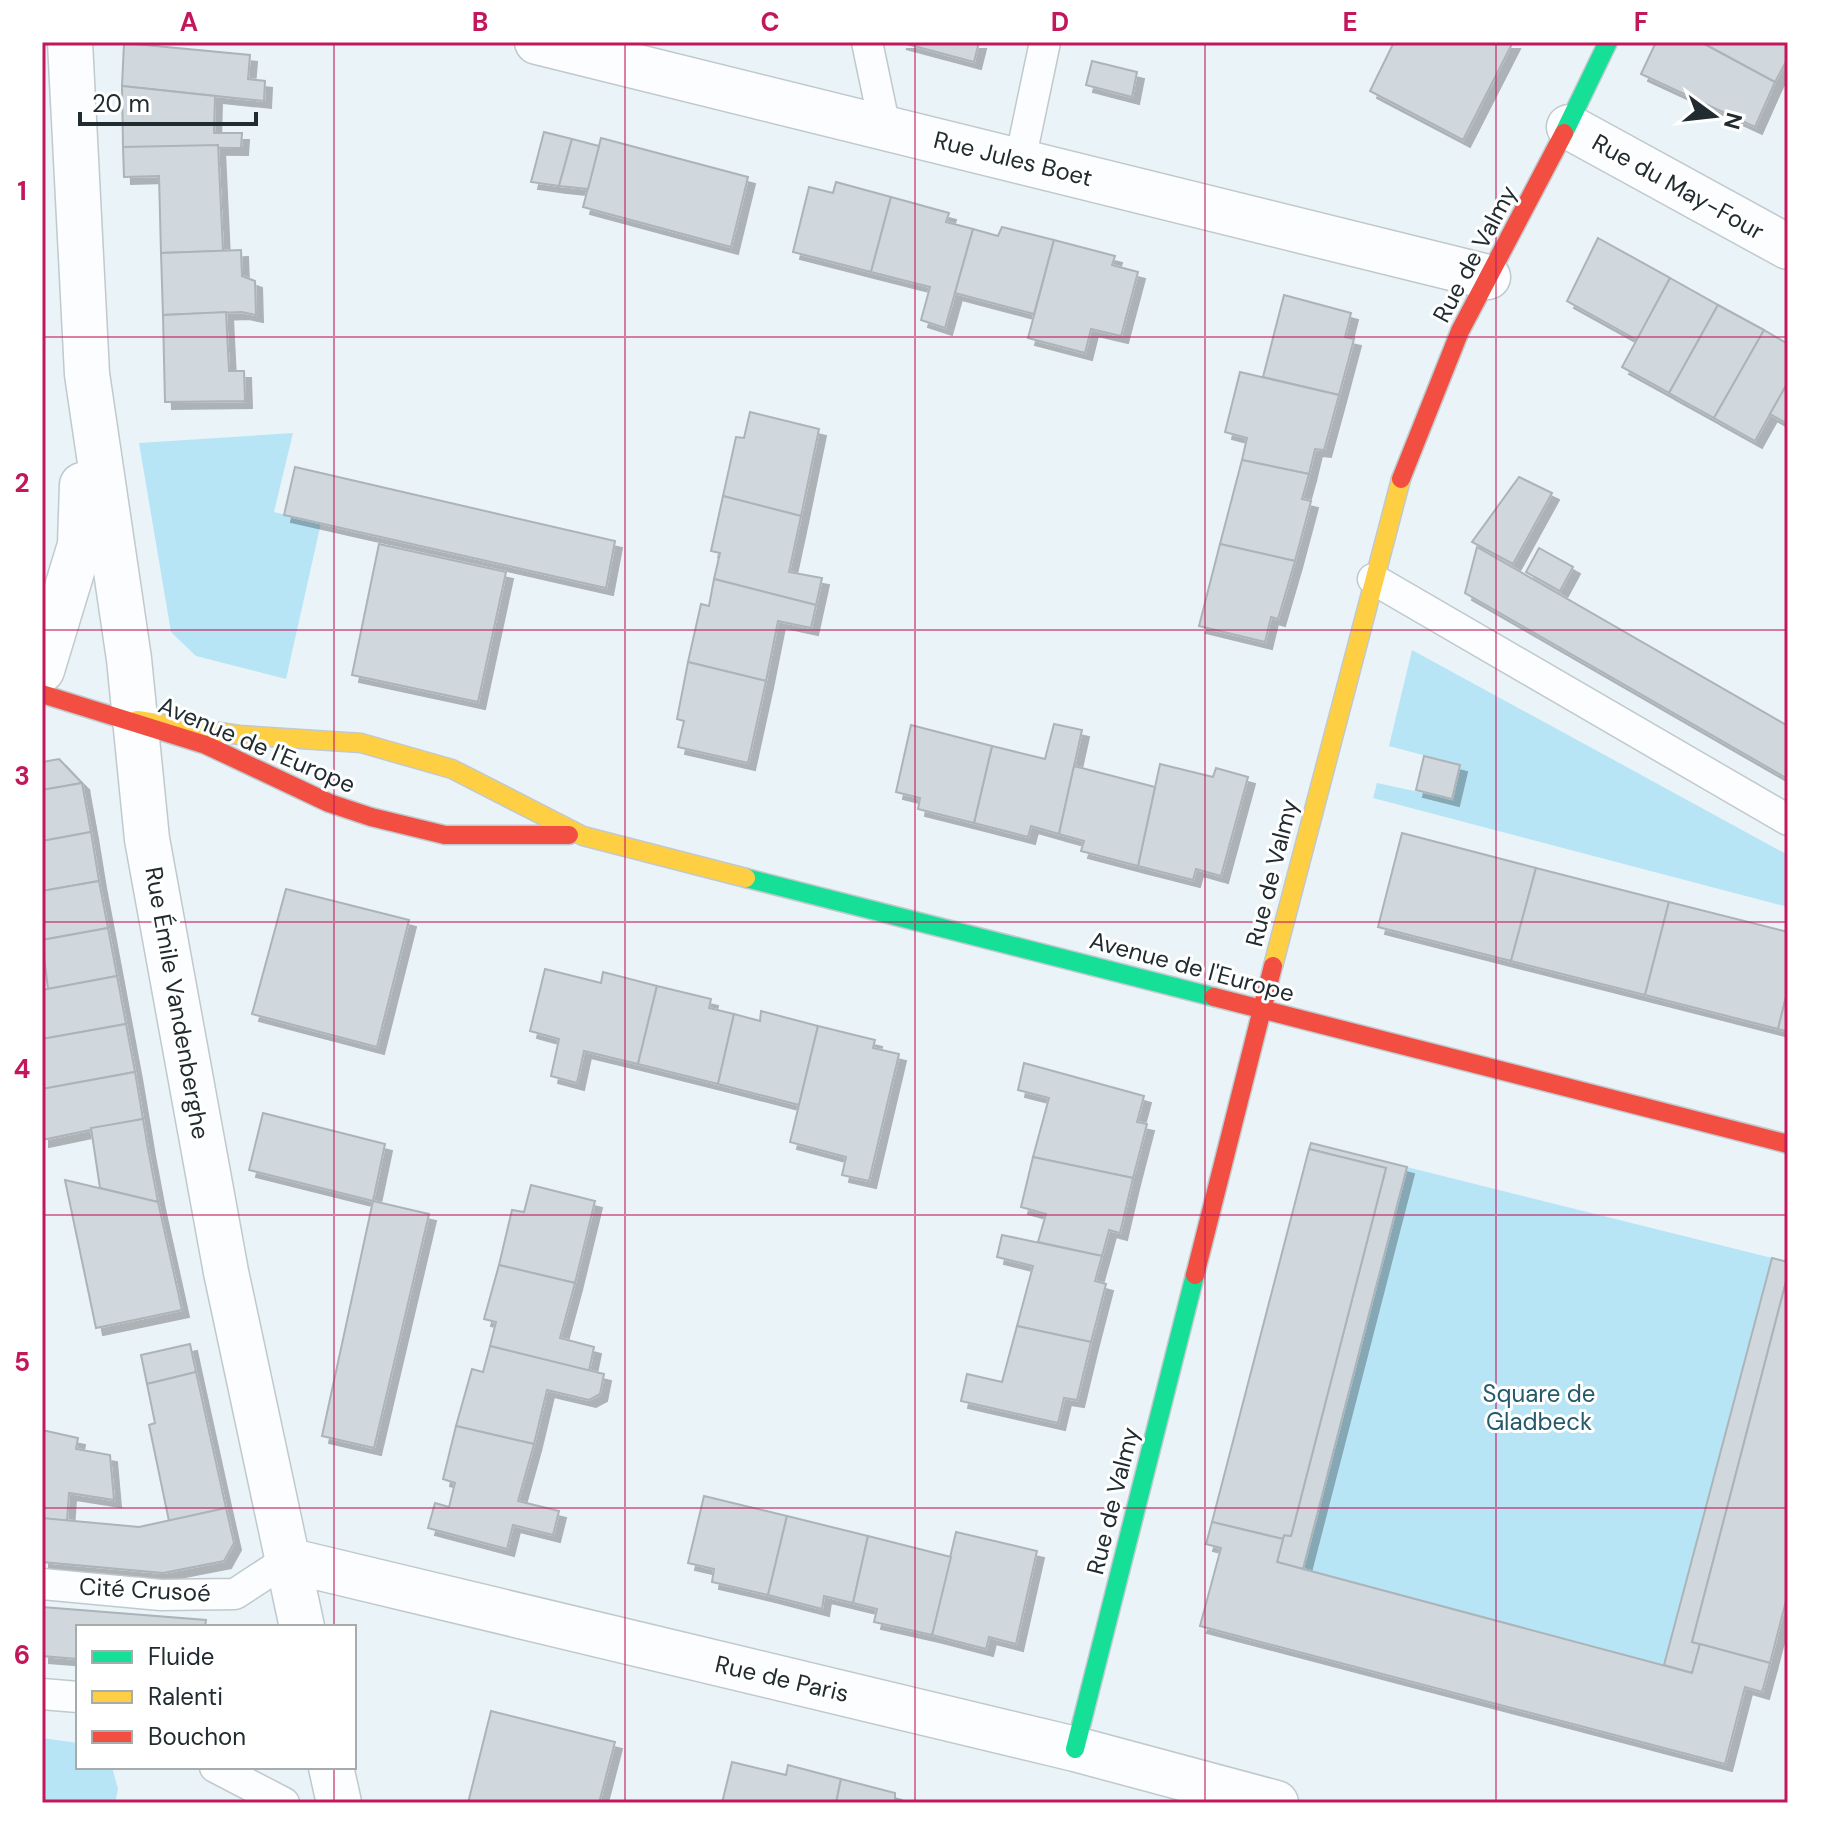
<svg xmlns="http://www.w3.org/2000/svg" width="1830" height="1845" font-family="'DM Sans',sans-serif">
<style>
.green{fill:#b7e5f6}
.building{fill:#d1d8dd;stroke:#acb4b9;stroke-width:2;filter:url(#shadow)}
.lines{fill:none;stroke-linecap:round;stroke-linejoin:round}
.lane-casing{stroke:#c0c9cd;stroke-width:33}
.street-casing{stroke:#c0c9cd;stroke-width:47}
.fast-casing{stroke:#c0c9cd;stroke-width:21}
.slow-casing{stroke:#c0c9cd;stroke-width:21}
.jam-casing{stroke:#c0c9cd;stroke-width:21}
.lane{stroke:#fcfdfe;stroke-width:30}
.street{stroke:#fcfdfe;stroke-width:44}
.fast{stroke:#16e098;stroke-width:18}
.slow{stroke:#ffcf43;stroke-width:18}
.jam{stroke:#f24e42;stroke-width:18}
.grid{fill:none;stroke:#c2185b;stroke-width:2;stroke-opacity:0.55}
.labels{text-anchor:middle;stroke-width:6;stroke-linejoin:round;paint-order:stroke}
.street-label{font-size:24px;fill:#212c30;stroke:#fff}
.park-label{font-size:24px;fill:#265a6b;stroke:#fff}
.neatline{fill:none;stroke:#c2185b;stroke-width:3}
.grid-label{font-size:26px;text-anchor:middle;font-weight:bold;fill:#c2185b}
</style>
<defs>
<filter id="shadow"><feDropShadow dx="7" dy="7" stdDeviation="0" flood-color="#0004"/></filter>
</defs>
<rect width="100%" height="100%" fill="#eaf3f7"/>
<!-- green -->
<g class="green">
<path d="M293 433 274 512 321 523 286 679 196 656 171 632 139 443Z"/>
<path d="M1412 650 1788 855V907L1373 798 1377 783 1452 799 1460 765 1389 746Z"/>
<path d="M1407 1167 1772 1258 1664 1665 1303 1569Z"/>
<path d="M42 1738 78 1743V1767H112L118 1789 115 1803H42Z"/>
</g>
<!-- building -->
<g class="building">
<path d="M899 42H979L974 62Z"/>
<path d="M1394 42H1513L1463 140 1370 91Z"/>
<path d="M1656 42H1701L1775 82 1755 127 1641 74Z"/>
<path d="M1701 42H1788V58L1775 82Z"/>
<path d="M124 43 250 55 248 79 265 81 264 101 122 86Z"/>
<path d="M1092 61 1137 72 1132 97 1086 85Z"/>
<path d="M122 86 215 96 214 133H242L241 148 123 147Z"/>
<path d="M544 132 572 139 559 186 531 182Z"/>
<path d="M601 138 748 177 731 247 583 207Z"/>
<path d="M572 139 599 146 588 189 559 186Z"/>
<path d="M218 145 223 251 161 253 159 176 124 177 123 147Z"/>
<path d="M836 182 891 197 871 272 793 252 809 187 833 193Z"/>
<path d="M891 197 949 213 946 222 973 229 945 328 921 320 930 287 871 272Z"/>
<path d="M1002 227 1054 240 1034 314 955 293 973 229 998 236Z"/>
<path d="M1598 238 1670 278 1637 340 1567 301Z"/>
<path d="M1054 240 1115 256 1112 265 1138 272 1121 336 1091 329 1085 353 1028 338Z"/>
<path d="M241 250 242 276 255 281 256 315 242 312 163 315 161 253Z"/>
<path d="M1670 278 1718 305 1669 393 1622 367Z"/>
<path d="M1284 295 1351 313 1345 337 1354 339 1339 395 1263 377Z"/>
<path d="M1718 305 1764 330 1714 418 1669 393Z"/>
<path d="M226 312 229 371H244L245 401 165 402 163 315Z"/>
<path d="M1764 330 1788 344V382L1755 441 1714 418Z"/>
<path d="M1240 372 1339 395 1324 450 1315 449 1309 474 1242 460 1247 438 1225 432Z"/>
<path d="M1788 382V424L1770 414Z"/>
<path d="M750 412 819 429 801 516 723 496 736 437 744 438Z"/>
<path d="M1242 460 1309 474 1302 499 1311 501 1295 561 1220 544Z"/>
<path d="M295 467 615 541 606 588 284 515Z"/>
<path d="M1519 477 1552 493 1513 564 1472 542Z"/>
<path d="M723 496 801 516 789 572 822 578 816 605 714 579 720 553 711 551Z"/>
<path d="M379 544 506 572 478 702 352 675Z"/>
<path d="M1220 544 1295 561 1278 619 1271 617 1265 642 1199 626Z"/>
<path d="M1477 547 1788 726V779L1465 593Z"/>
<path d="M1539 548 1573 567 1560 591 1526 572Z"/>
<path d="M714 579 816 605 811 628 778 621 766 681 688 662 701 604 709 606Z"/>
<path d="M688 662 766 681 748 763 678 747 684 721 677 719Z"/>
<path d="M1054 724 1082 730 1059 834 1031 826 1028 837 974 823 992 746 1045 759Z"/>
<path d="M911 725 992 746 974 823 918 809 920 798 896 792Z"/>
<path d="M1424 756 1460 765 1452 799 1416 790Z"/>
<path d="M59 759 82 783 42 790V762Z"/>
<path d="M1160 764 1213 777 1216 768 1248 777 1221 876 1196 869 1193 880 1138 866Z"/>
<path d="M1074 766 1155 787 1138 866 1081 851 1084 841 1059 834Z"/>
<path d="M82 783 91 832 42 841V790Z"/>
<path d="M91 832 99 881 42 891V841Z"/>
<path d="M1402 833 1536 868 1511 961 1378 927Z"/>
<path d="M1536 868 1669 902 1645 995 1511 961Z"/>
<path d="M99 881 108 928 42 940V891Z"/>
<path d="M286 889 409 920 377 1047 252 1014Z"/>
<path d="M1669 902 1788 932V989L1778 1029 1645 995Z"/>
<path d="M108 928 117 976 48 989 42 940Z"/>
<path d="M545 969 601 983 603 972 657 986 638 1064 584 1051 577 1083 551 1076 559 1039 530 1031Z"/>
<path d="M117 976 126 1024 42 1039V990Z"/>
<path d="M657 986 711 999 709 1008 734 1014 718 1084 638 1064Z"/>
<path d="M1788 989V1032L1778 1029Z"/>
<path d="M761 1011 818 1026 799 1105 718 1084 734 1014 760 1021Z"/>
<path d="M126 1024 135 1072 42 1089V1039Z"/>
<path d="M818 1026 875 1040 873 1048 899 1054 869 1181 842 1175 846 1157 790 1142Z"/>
<path d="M1024 1063 1144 1096 1137 1122 1147 1124 1133 1178 1033 1157 1049 1098 1018 1090Z"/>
<path d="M135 1072 143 1119 42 1140V1089Z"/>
<path d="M263 1113 385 1144 373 1201 249 1170Z"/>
<path d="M143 1119 148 1149 158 1202 100 1188 91 1128Z"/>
<path d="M1311 1143 1407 1167 1303 1569 1277 1562 1284 1535 1291 1536 1386 1168 1309 1149Z"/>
<path d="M1309 1149 1386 1168 1291 1536 1284 1535 1283 1539 1212 1522Z"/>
<path d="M1033 1157 1133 1178 1120 1233 1109 1230 1102 1256 1038 1242 1046 1214 1021 1207Z"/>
<path d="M65 1180 158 1202 182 1310 96 1328Z"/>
<path d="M531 1185 595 1201 575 1283 499 1265 512 1210 524 1212Z"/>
<path d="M373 1201 429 1214 374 1448 322 1436Z"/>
<path d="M1002 1235 1102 1256 1095 1281 1106 1284 1091 1342 1017 1326 1033 1266 997 1257Z"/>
<path d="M1772 1258 1788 1262V1274L1692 1642 1700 1644 1692 1673 1664 1665Z"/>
<path d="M499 1265 575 1283 560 1338 594 1347 589 1371 490 1346 496 1322 484 1319Z"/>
<path d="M1788 1274V1593L1770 1663 1692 1642Z"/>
<path d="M1017 1326 1091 1342 1077 1400 1064 1398 1058 1423 961 1401 967 1374 1002 1382Z"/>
<path d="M190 1344 196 1372 147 1384 141 1355Z"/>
<path d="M490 1346 604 1374 600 1394 589 1400 547 1390 534 1444 456 1426 472 1369 483 1372Z"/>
<path d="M196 1372 226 1508 169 1521 149 1425 155 1423 147 1384Z"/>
<path d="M456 1426 534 1444 518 1501 559 1511 553 1535 513 1525 507 1549 428 1528 435 1503 449 1507 455 1483 443 1479Z"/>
<path d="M42 1430 78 1438 76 1449 110 1455 114 1500 69 1493 67 1521 42 1518Z"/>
<path d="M704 1496 787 1516 768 1595 712 1582 714 1569 688 1563Z"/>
<path d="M226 1508 234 1543 224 1561 163 1573 42 1562V1518L139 1527Z"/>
<path d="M787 1516 868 1536 853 1603 824 1596 822 1609 768 1595Z"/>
<path d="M1212 1522 1283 1539 1277 1562 1692 1673 1700 1644 1770 1663 1762 1692 1745 1687 1725 1764 1200 1626 1221 1548 1206 1544Z"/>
<path d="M956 1532 1037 1551 1016 1644 989 1637 986 1649 932 1635Z"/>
<path d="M868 1536 951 1557 932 1635 874 1622 877 1609 853 1603Z"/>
<path d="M42 1607 206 1620 205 1627H78V1659L42 1656Z"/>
<path d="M491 1711 615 1742 599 1803H468Z"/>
<path d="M732 1762 786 1775 788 1765 841 1779 836 1803H722Z"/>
<path d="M841 1779 895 1793V1803H836Z"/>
</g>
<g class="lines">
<!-- lane casing -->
<g class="lane-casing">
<g id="lane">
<path d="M867 42 885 128"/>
<path d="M1020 161 1045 42"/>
<path d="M1373 579 1788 820"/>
<path d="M42 1584 161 1595 235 1594 287 1560"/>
<path d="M42 1694 78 1697"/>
<path d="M215 1767 284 1803"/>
</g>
</g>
<!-- street casing -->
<g class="street-casing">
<g id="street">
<path d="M70 42 87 374 129 659 147 839 226 1272 302 1627"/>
<path d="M537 42 1488 277"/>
<path d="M1569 127 1788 247"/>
<path d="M42 670 80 545 82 485"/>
<path d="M287 1560 1075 1749 1276 1803"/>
<path d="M331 1767 339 1803"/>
</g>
</g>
<!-- fast casing -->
<g class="fast-casing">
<g id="fast">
<path d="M1564 133 1608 42"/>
<path d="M746 878 1214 997"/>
<path d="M1075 1749 1195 1275"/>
</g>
</g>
<!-- slow casing -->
<g class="slow-casing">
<g id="slow">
<path d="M137 720 239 735 361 743 452 769 583 836 746 878"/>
<path d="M1273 966 1401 479"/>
</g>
</g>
<!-- jam casing -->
<g class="jam-casing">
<g id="jam">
<path d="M1401 479 1460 331 1564 133"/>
<path d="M42 694 206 745 329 803 371 817 445 835H569"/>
<path d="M1214 997 1788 1144"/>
<path d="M1195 1275 1273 966"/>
</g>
</g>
<!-- lane -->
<use href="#lane" class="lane"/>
<!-- street -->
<use href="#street" class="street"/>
<!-- fast -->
<use href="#fast" class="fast"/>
<!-- slow -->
<use href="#slow" class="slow"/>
<!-- jam -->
<use href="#jam" class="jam"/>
</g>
<!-- grid -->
<path class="grid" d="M334 42V1627M625 42V1803M915 42V1803M1205 42V1803M1496 42V1803M42 337H1788M42 630H1788M42 922H1788M42 1215H1788M42 1508H1788M334 1767V1803"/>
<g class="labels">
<!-- street labels -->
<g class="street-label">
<text transform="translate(1013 159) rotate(14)" y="8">Rue Jules Boet</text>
<text transform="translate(1678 187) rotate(29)" y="8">Rue du May-Four</text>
<text transform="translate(1475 254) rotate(-62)" y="8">Rue de Valmy</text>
<text transform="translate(257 745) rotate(23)" y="8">Avenue de l'Europe</text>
<text transform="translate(1272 873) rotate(-76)" y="8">Rue de Valmy</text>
<text transform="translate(1192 967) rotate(15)" y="8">Avenue de l'Europe</text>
<text transform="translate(177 1003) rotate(80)" y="8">Rue Émile Vandenberghe</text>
<text transform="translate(1113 1501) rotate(-76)" y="8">Rue de Valmy</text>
<text transform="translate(145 1590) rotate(3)" y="8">Cité Crusoé</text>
<text transform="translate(782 1679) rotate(13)" y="8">Rue de Paris</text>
</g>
<!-- park labels -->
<g class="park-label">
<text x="1539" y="1402">Square de<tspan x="1539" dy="28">Gladbeck</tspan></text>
</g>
</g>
<!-- border -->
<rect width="1830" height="1845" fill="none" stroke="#ffffff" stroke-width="88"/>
<!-- legend -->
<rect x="76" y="1625" width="280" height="144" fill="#ffffff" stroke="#a6abac" stroke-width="2"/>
<rect x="92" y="1651" width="40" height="12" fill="#16e098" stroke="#a6abac" stroke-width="2"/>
<text x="148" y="1665" font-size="24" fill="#212c30">Fluide</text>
<rect x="92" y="1691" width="40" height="12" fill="#ffcf43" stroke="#a6abac" stroke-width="2"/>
<text x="148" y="1705" font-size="24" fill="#212c30">Ralenti</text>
<rect x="92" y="1731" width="40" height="12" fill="#f24e42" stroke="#a6abac" stroke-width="2"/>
<text x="148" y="1745" font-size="24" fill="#212c30">Bouchon</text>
<!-- north arrow -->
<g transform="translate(1714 116) rotate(105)" stroke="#ffffff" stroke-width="6" paint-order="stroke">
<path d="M0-6L14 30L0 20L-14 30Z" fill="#212c30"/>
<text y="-12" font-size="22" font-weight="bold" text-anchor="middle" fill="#212c30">N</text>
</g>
<!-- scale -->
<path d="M80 112v12h176v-12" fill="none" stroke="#212c30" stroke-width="4"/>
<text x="92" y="112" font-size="24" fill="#212c30" stroke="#ffffff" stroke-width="6" paint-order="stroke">20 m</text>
<rect x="44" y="44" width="1742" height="1757" class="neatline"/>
<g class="grid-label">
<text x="189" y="31">A</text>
<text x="480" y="31">B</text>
<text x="770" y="31">C</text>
<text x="1060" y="31">D</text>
<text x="1350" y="31">E</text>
<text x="1641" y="31">F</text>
<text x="22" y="200">1</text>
<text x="22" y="492">2</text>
<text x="22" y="785">3</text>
<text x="22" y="1078">4</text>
<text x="22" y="1371">5</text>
<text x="22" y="1664">6</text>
</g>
</svg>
